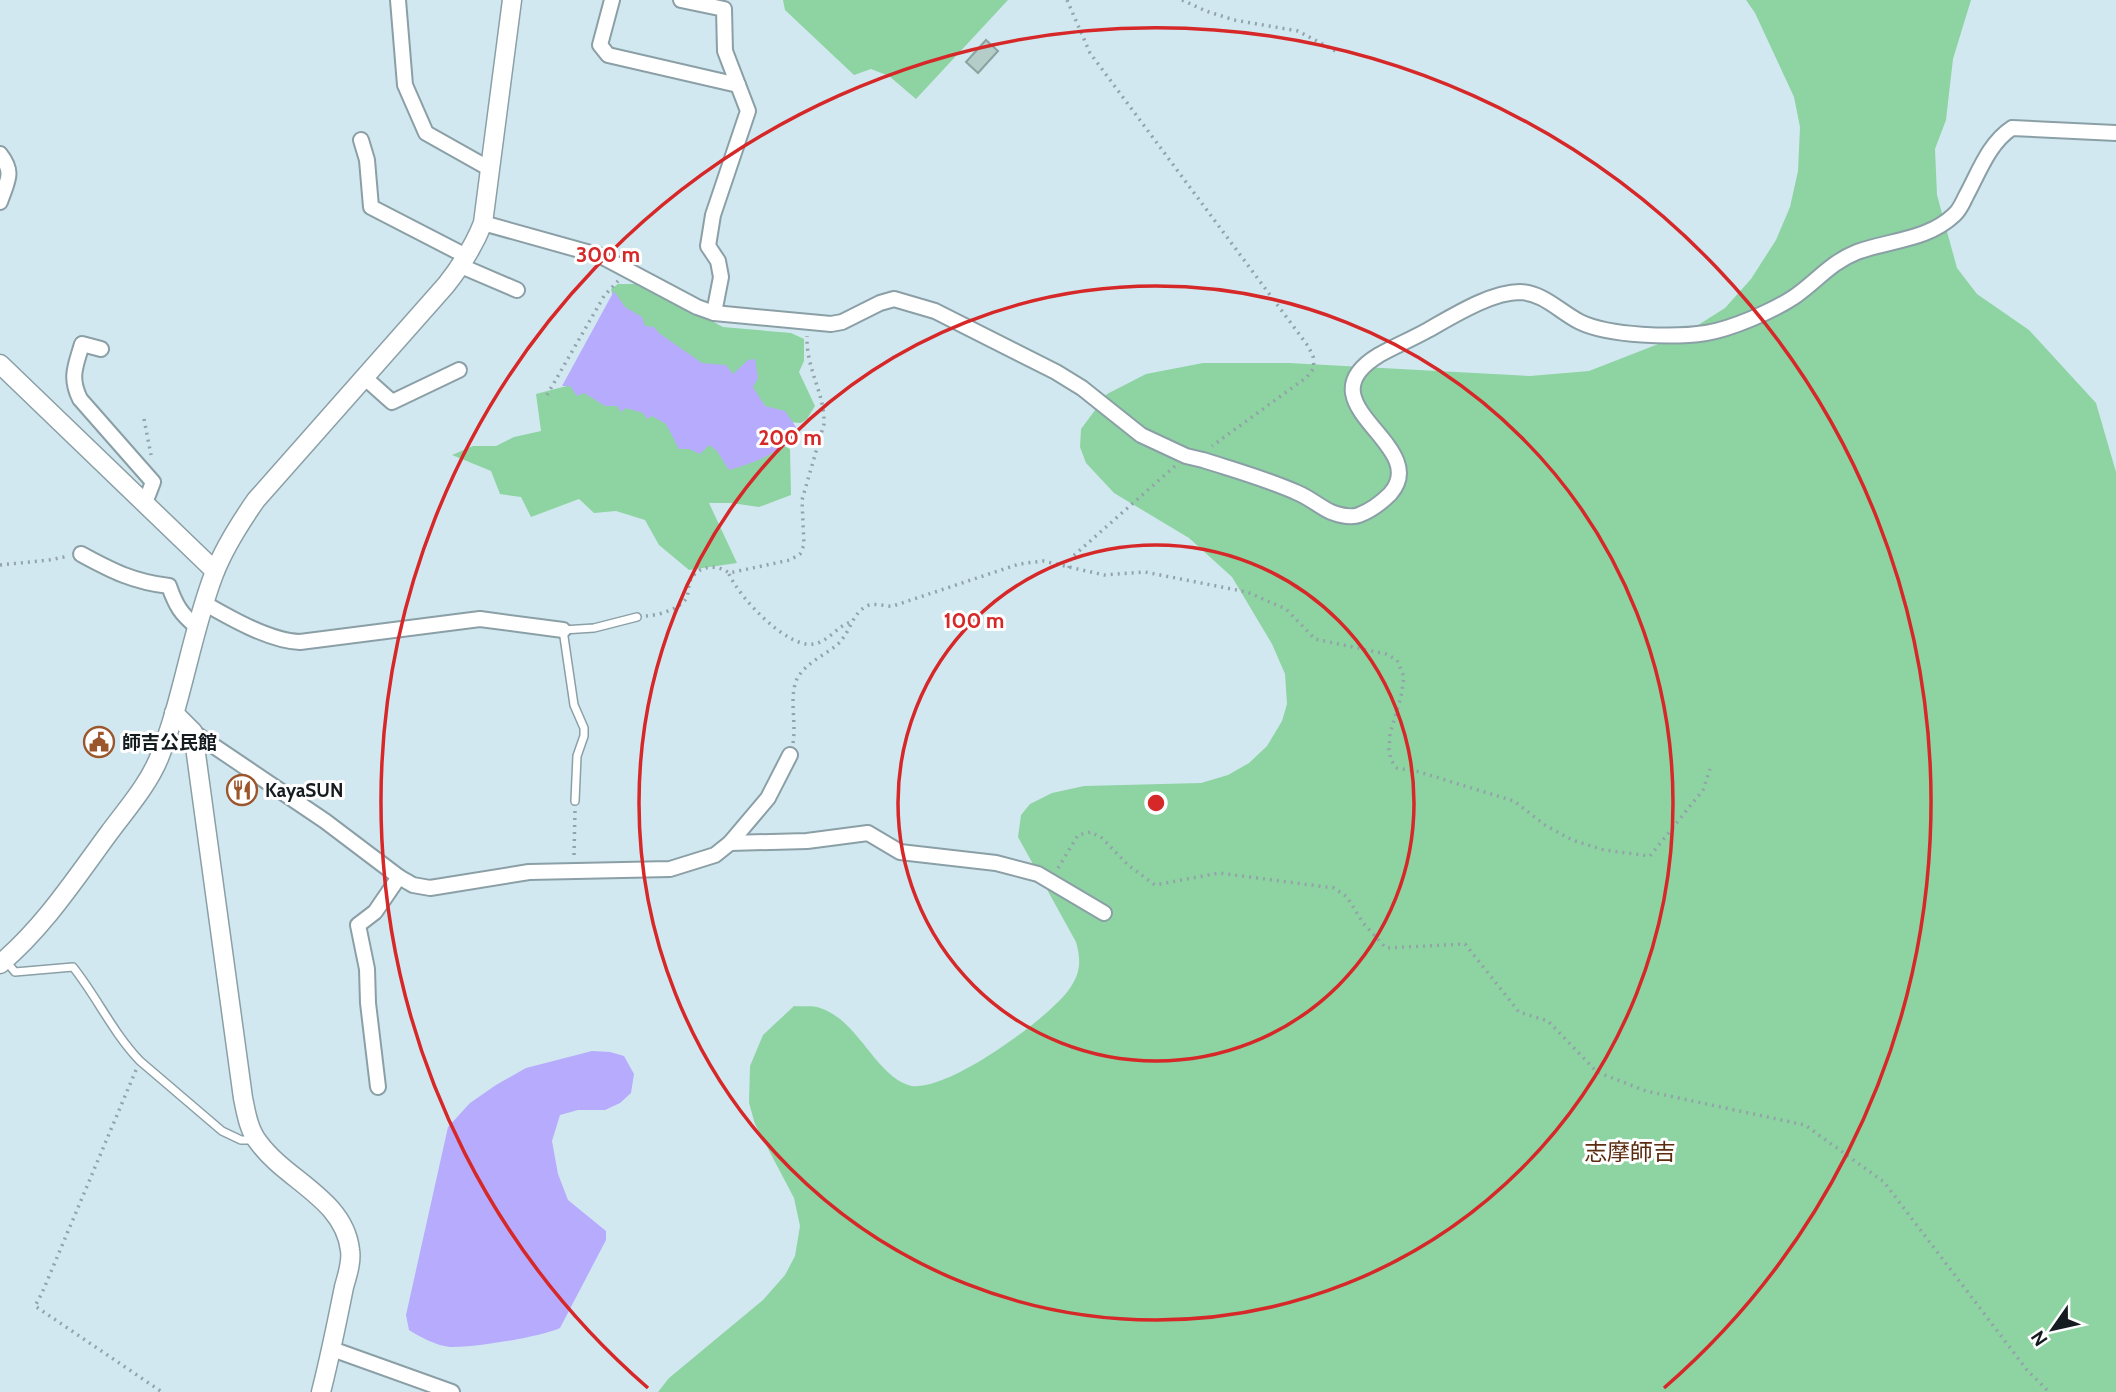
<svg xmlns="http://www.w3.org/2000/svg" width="2116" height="1392" font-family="Cabin,'Noto Sans JP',sans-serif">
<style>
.green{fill:#8ed4a2}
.water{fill:#b7abfd}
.building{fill:#b5cdc9;stroke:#8ba29f;stroke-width:2}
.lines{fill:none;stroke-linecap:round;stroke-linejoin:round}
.service-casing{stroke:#8b9fa6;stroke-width:10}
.minor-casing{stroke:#8b9fa6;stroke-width:18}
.tertiary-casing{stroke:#8b9fa6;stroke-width:21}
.path{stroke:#92a3a9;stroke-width:3.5;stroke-dasharray:2 5;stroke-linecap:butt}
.service{stroke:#fff;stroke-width:7}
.minor{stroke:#fff;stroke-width:14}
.tertiary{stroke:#fff;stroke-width:18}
.ring{fill:none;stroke:#d62828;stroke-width:3.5}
.labels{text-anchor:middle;stroke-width:6;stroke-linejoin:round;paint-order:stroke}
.poi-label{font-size:19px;font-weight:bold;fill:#151c1f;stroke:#fff;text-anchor:start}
.quarter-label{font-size:23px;fill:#5b2c0e;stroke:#fff}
.centre{fill:#d62828;stroke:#fff;stroke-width:3.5}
.ring-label{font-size:21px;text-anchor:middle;font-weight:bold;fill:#d62828;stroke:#fff;stroke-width:6;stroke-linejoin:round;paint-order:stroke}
</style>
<rect width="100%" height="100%" fill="#d2e8f0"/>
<!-- green -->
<g class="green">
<path d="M783 0H1008L916 99 889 76 871 69 854 75 785 10Z"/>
<path d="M1746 0H1971L1953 59 1946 120 1935 149 1937 195 1957 268 1977 294 2029 330 2096 403 2116 472V1392H658L669 1378 763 1300 785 1275 795 1256 800 1226 794 1198 755 1124 749 1103 750 1066 763 1035 794 1006C802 1007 813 1005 820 1008 858 1020 874 1073 908 1085 942 1097 1051 1017 1070 988 1081 972 1081 960 1076 942L1018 837 1021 815 1030 804 1052 793 1084 786 1201 783 1228 775 1249 763 1267 746 1282 721 1287 704 1285 674 1272 644 1232 577 1189 538 1114 493 1086 463 1080 447 1081 429 1107 394 1146 374 1203 363H1289L1530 376 1589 371 1684 334 1725 308 1751 279 1776 240 1790 207 1798 171 1800 127 1794 97 1755 13Z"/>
<path d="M618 284H643L723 327 791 333 804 339V361L799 372 815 406 807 419 801 423 785 422 730 378 671 350 614 303 611 289Z"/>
<path d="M578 383 774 441 790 449 791 495 759 507 731 503H709L737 563 689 570 659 545 645 520 616 511 594 513 579 499 531 517 521 497 500 494 491 471 452 455 473 446H496L514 437 541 431 536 394Z"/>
</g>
<!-- water -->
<g class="water">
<path d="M614 291 625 307 642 317 645 326 654 327 659 333 702 363 726 365 733 374 748 360 755 359 758 378 753 387 765 406 785 411 796 427C785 453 754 463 729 470L717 451 709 445 700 454 689 449H679L666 424 652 416 647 419 643 413 626 408 621 412 617 406H605L584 393 577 396 570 386H562Z"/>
<path d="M592 1051 610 1052 624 1056 634 1074 631 1093 620 1103 605 1110H578L560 1115 552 1141 558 1174 568 1200 606 1231V1240L560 1328C541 1337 472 1348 450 1347 435 1345 422 1338 409 1330L406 1315 448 1127 470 1103 496 1085 526 1068Z"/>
</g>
<!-- building -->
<path class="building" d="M986 40 998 51 978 73 966 62Z"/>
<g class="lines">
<!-- service casing -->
<g class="service-casing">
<g id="service">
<path d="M575 801 577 756 584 736V728L574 705 563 630 594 628 637 617"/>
<path d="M5 960 15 972 73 967C97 997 113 1033 140 1061L222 1131 241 1140H256"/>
</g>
</g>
<!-- minor casing -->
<g class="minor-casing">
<g id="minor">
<path d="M398 0 405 85 426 133 490 169"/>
<path d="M612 0 600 45 608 55 738 85"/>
<path d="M681 0 724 9 725 51 748 111 713 215 708 246 718 261 721 277 714 313"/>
<path d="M361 140 367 160 371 207 466 256"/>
<path d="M0 154C15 173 7 181 0 202"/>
<path d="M483 223 601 256 697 307 714 313 831 324 842 322 880 303 894 299 935 311 1056 372 1082 388 1141 435 1186 456 1203 460C1234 470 1267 479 1298 493 1310 498 1320 507 1331 512 1339 515 1351 518 1359 515 1372 510 1380 504 1390 494 1434 445 1298 404 1379 355 1395 346 1412 339 1428 330 1453 316 1491 292 1520 292 1544 293 1560 312 1580 322 1609 336 1674 338 1706 333 1731 329 1773 311 1794 297 1816 282 1831 262 1857 252 1890 240 1928 240 1954 215 1960 210 1963 202 1966 196 1979 172 1989 143 2012 128L2116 133"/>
<path d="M461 266 517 290"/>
<path d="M101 349 82 344C76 365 69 377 80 399L153 482 145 503"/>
<path d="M364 377 392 402 459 370"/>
<path d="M81 554C112 571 134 582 169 586 176 606 181 614 197 627"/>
<path d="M204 603C230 618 270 641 300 642L480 619 563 630"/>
<path d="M193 732 325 821 399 877 413 885 430 888 529 872 670 869 715 855 730 843 768 798 790 755"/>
<path d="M730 843 807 841 868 833 900 852 996 863 1038 874 1104 913"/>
<path d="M378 1087 368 1003 367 969 358 925 375 912 399 877"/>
<path d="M332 1349 452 1392"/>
</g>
</g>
<!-- tertiary casing -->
<g class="tertiary-casing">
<g id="tertiary">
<path d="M0 364 215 571"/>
<path d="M174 713 193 732 243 1098C246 1113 249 1131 259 1143 287 1181 344 1199 350 1250 352 1262 347 1276 344 1287 337 1322 330 1357 321 1392"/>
<path d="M0 964C44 927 75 879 109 833 126 810 148 785 159 758 183 699 191 634 214 574 224 548 240 523 256 500L446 285C461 266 474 246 483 223L512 0"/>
</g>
</g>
<!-- path -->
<g class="path">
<path d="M1067 0 1090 53 1308 346 1313 356 1314 368 1307 377 1212 446"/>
<path d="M1182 0 1206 11 1234 20 1298 31 1339 53"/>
<path d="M547 395 604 296 618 281"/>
<path d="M144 419 151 455"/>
<path d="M0 565 49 560 69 556"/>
<path d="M1069 568 1071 558 1175 466"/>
<path d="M729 574C739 597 787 649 814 644 829 641 837 626 851 622"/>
<path d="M646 616C658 615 674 611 683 602 690 596 687 589 690 581 697 565 717 564 729 573L790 560 800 554 804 545 802 500 824 424C825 393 806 370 807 336"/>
<path d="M793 743C796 725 791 706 794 689 797 666 823 657 838 644 850 633 852 613 867 606 875 602 885 607 893 606L1019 564 1043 561 1104 575 1145 572 1247 592 1286 609 1315 639 1386 654 1397 660 1404 677 1401 697 1390 734 1389 750 1391 760 1397 768 1416 771 1514 801 1545 825 1572 840 1604 850 1650 856 1703 790 1710 769"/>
<path d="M574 855 575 811"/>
<path d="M1058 868 1078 835 1091 832 1102 838 1128 865 1155 885 1219 873 1334 888 1347 897 1363 923 1386 948 1465 944 1519 1012 1548 1021 1597 1072 1646 1091 1805 1125 1884 1182 2027 1370 2049 1392"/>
<path d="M136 1070 42 1293 35 1306 162 1392"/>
</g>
<!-- service -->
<use href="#service" class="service"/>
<!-- minor -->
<use href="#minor" class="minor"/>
<!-- tertiary -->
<use href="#tertiary" class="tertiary"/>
</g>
<!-- distance rings -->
<g class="ring">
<circle cx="1156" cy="803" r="258"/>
<circle cx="1156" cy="803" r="517"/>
<path d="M648 1388A775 775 0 1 1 1664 1388"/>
</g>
<!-- icons -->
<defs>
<g id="civic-ring" transform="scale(1.575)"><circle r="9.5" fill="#fff" stroke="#9c562c" stroke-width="1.5"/><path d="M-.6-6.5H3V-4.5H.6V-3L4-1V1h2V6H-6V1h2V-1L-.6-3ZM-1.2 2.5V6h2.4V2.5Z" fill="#9c562c"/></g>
<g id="restaurant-ring" transform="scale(1.575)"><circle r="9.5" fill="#fff" stroke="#9c562c" stroke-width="1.5"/><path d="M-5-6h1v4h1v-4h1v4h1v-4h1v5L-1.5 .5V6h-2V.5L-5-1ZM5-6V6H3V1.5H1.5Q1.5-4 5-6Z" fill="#9c562c"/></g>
</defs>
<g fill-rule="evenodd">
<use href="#civic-ring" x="99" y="742"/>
<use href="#restaurant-ring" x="242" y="790"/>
</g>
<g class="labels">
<!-- poi labels -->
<g class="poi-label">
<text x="122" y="749">師吉公民館</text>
<text x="265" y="797">KayaSUN</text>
</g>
<!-- quarter labels -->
<g class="quarter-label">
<text x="1630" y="1160">志摩師吉</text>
</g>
</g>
<circle cx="1156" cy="803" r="10" class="centre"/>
<g class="ring-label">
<text x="608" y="262">300 m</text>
<text x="790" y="445">200 m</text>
<text x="974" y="628">100 m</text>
</g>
<!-- north arrow -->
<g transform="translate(2053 1329) rotate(236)" stroke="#ffffff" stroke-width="5" paint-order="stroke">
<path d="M0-5L12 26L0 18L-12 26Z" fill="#151c1f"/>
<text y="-10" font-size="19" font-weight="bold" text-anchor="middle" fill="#151c1f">N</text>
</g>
</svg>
